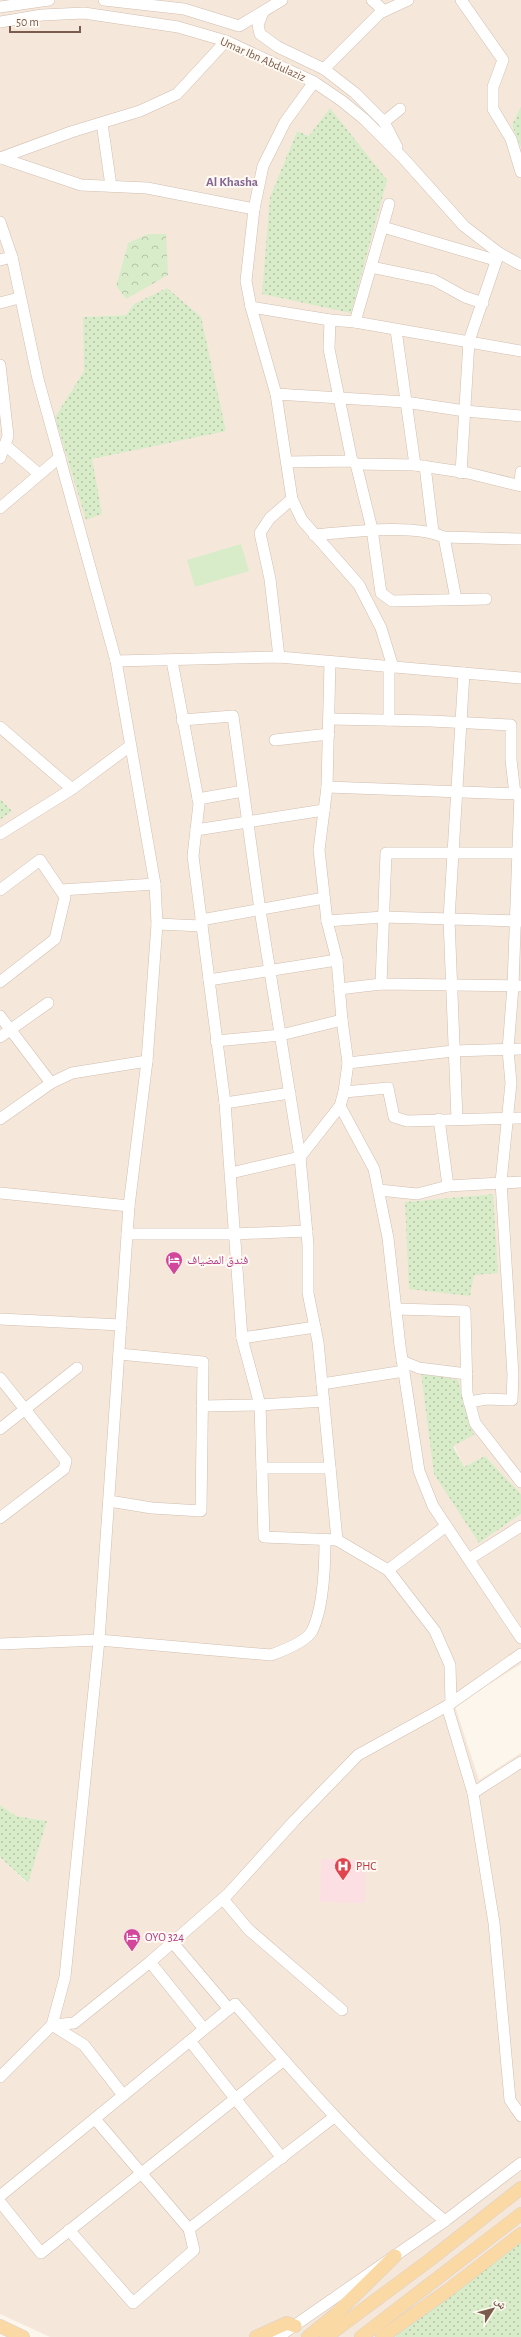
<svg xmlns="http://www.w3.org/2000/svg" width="521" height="2337" font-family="'Alegreya Sans','Noto Naskh Arabic',sans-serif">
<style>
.residential{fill:#f5e8da;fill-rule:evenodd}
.medical{fill:#fbdfe3}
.grass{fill:url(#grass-dots)}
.forest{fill:url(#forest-crowns)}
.garden{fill:#d8ecc9}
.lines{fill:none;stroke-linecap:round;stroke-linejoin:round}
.minor-casing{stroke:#d1beb0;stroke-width:12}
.major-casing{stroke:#dad1cd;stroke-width:14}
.minor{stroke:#fff;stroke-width:11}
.major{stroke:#fbd9a5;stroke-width:13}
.labels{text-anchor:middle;stroke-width:4;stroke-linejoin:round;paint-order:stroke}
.street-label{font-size:12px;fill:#7a5c4d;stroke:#fffaf3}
.hotel-label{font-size:12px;fill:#b23c85;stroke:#fffaf3;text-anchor:start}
.health-label{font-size:12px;fill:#be3a42;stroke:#fffaf3;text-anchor:start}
.neighbourhood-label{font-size:13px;font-weight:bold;fill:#846695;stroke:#fffaf3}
</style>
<defs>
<pattern id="grass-dots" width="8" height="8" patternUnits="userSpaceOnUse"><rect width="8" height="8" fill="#d8ecc9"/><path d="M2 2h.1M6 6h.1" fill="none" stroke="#b4c2a5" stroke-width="1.8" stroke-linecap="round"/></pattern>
<pattern id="forest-crowns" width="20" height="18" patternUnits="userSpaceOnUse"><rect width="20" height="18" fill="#d8ecc9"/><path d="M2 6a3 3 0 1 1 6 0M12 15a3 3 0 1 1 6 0" fill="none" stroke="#b4c2a5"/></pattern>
</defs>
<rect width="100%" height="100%" fill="#fdf6ec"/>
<!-- residential -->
<path class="residential" d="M0 0H521V106L512 125 521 148V1494L485 1456 464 1467 421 1373 479 1543 521 1514V1664L455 1706 479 1780 521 1753V2337H50L0 2314V1857L27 1883 47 1821 16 1816 0 1805V820L12 811 0 799ZM297 131 309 136 270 197ZM128 243 126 299 116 286ZM134 304 226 430 91 459 102 514 55 417 84 371V317L126 315ZM493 1194 474 1275 405 1202Z"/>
<!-- medical -->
<path class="medical" d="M321 1859 366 1860 365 1903 320 1902Z"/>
<!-- grass -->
<g class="grass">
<path d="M521 106V148L512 125Z"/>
<path d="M330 108 387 180 351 313 262 294 270 197 297 131 309 136Z"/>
<path d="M167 288 201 317 226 431 92 459 102 514 86 520 55 417 84 371 83 317 126 315 134 304Z"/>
<path d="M0 799 12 811 0 820Z"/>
<path d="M493 1194 498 1273 474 1275 470 1296 409 1289 405 1202Z"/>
<path d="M421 1373 458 1380 474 1435 453 1446 464 1467 485 1456 521 1494V1514L479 1543 434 1474Z"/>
<path d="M0 1805 16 1816 47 1821 28 1883 0 1857Z"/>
<path d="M521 2242V2337H395Z"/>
</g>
<!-- forest -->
<path class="forest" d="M148 234H166L168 275 126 299 116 286 128 243Z"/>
<!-- garden -->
<path class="garden" d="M241 544 249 571 195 587 187 560Z"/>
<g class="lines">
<!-- minor casing -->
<g class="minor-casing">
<g id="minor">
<path d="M104 0 184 9 239 26 282 0"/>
<path d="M372 0 384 11"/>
<path d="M461 0 503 60 493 87V109L511 139 521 172"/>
<path d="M0 7 49 0"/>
<path d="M263 12 258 25 260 34 278 47 324 69 355 93 384 122 397 147"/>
<path d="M0 22 42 15 84 13 178 27 226 41 314 82 342 101 364 119 404 159 464 226 499 253 521 265"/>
<path d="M324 69 380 13 408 0"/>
<path d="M314 82 285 122 263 166 254 209 246 281 251 307 276 394 292 499 302 520 359 585 381 628 393 667"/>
<path d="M384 122 400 109"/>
<path d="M102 123 111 186"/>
<path d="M0 158 71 132 140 111 177 94 226 41"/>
<path d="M1 158 81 185 147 188 254 209"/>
<path d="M0 222 12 257 38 379 116 661 155 884 157 924 147 1061 129 1206 99 1640 65 1977 52 2025 0 2077"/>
<path d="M383 227 495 260"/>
<path d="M0 260 12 257"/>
<path d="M371 267 434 280 465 297 483 303"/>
<path d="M0 303 19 298"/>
<path d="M251 307 330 320 355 322 521 351"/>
<path d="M330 320 329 349 352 461"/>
<path d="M355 322 389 204"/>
<path d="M396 330 415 465"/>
<path d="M0 365 8 436 0 458"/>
<path d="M276 394 405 402 465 411 521 416"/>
<path d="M5 445 39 474"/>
<path d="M287 462 352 461 356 464 415 465 468 473 521 486"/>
<path d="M356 464 372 529 381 593 392 601 486 599"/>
<path d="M425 466 433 532"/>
<path d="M461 473 469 341 499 253"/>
<path d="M520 485 521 472"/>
<path d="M0 508 60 457"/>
<path d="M314 535C349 532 413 523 444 537L521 539"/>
<path d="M444 537 456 599"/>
<path d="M279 657 270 579 260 533 270 518 292 499"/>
<path d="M116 661 279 657 521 678"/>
<path d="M172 661 199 804 193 856 225 1103 242 1338 260 1405 264 1537 337 1540 388 1570 435 1631 450 1665 451 1703"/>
<path d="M330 719 431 721 511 725V760L515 794"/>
<path d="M182 720 233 716 260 910 300 1157 308 1245V1293L318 1342 337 1540"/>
<path d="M389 720V667"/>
<path d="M0 727 72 789"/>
<path d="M275 740 329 734"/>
<path d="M327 787 520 794"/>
<path d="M198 799 243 791"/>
<path d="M196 830 324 810"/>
<path d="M0 834 72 789 130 746"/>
<path d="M0 890 40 860 65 897 55 939 0 982"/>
<path d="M61 890 155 884"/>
<path d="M201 920 324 898"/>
<path d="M327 921 383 917 521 921"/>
<path d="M157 924 202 926"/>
<path d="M209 980 337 960"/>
<path d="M381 984 386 853H521"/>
<path d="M339 989 381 984 521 986"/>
<path d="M0 1016 51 1083"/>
<path d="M0 1037 48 1003"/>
<path d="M216 1041 281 1035 342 1020"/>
<path d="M348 1063 453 1051 521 1049"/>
<path d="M344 1092 388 1088 394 1117 407 1121 521 1118"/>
<path d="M225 1103 290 1093"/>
<path d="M340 1106 374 1169 388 1238 400 1346 419 1471 433 1506 521 1638"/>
<path d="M0 1119 51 1083 72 1073 147 1061"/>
<path d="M439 1119 448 1186 521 1182"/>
<path d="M457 1119 449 919 464 673"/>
<path d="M231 1173 300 1157 340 1106 344 1092 348 1063 342 1020 337 960 327 921 319 850 327 787 330 662"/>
<path d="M379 1190 417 1194 448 1186"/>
<path d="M0 1193 129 1206"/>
<path d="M127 1234H233L307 1231"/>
<path d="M396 1309 465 1311 467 1393 475 1423 521 1482"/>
<path d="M0 1319 121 1325"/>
<path d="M242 1338 315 1327"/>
<path d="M402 1361 419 1368 467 1374"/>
<path d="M0 1378 66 1461 64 1469 0 1518"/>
<path d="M322 1384 404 1371"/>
<path d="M469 1402 487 1399 512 1400 513 1375 501 1182 511 1083 508 1050 513 986 520 794"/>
<path d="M202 1406 260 1405 324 1401"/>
<path d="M0 1429 77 1368"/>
<path d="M262 1468H330"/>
<path d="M109 1501 152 1508 201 1511 203 1362 119 1354"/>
<path d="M469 1559 521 1526"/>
<path d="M388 1570 446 1526"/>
<path d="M0 1644 99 1640 271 1655C282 1651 306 1642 312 1631 324 1607 325 1565 325 1540"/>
<path d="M447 1706 473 1793 483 1855 494 1923 510 2100 521 2116"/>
<path d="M473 1793 521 1762"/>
<path d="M223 1899 248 1929 342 2010"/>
<path d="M173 1943 229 2009"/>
<path d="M150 1962 204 2029"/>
<path d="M52 2025 74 2023 150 1962 228 1894 295 1820 358 1755 447 1706 521 1654"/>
<path d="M52 2025 84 2045 123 2095"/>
<path d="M190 2041 282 2158"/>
<path d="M95 2119 189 2229"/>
<path d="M0 2196 235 2004C301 2080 367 2157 445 2221"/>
<path d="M0 2202 41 2253 284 2060"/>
<path d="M69 2230 133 2303 194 2250 189 2229 334 2117"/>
<path d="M278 2337 445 2221 521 2163"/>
</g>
</g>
<!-- major casing -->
<g class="major-casing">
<g id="major">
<path d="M0 2326 23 2337"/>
<path d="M256 2337 287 2323 295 2326"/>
<path d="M308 2337 336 2314 395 2256"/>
<path d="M326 2337 431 2259 521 2188"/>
<path d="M361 2337 521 2214"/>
<path d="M382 2337 447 2291 521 2234"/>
</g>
</g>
<!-- minor -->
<use href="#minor" class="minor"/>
<!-- major -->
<use href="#major" class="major"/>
</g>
<!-- icons -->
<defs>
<g id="hotel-pin" transform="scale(0.9)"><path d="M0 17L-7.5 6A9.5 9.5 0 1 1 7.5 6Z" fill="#d1479c" stroke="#fffaf3"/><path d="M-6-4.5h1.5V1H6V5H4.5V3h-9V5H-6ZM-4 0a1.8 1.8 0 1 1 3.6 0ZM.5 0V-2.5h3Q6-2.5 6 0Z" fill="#fff"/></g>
<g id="hospital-pin" transform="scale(0.9)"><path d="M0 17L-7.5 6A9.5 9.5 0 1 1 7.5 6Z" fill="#e0444e" stroke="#fffaf3"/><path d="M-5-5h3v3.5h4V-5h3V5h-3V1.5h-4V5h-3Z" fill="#fff"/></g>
</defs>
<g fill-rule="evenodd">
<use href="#hotel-pin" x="174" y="1260"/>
<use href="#hospital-pin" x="343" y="1866"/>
<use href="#hotel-pin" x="132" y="1937"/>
</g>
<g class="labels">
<!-- street labels -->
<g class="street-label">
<text transform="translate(263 59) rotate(24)" y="4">Umar Ibn Abdulaziz</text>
</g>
<!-- hotel labels -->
<g class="hotel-label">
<text x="187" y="1264">فندق المضياف</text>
<text x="145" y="1941">OYO 324</text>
</g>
<!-- health labels -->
<g class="health-label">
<text x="356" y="1870">PHC</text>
</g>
<!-- neighbourhood labels -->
<g class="neighbourhood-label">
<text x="232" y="186">Al Khasha</text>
</g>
</g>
<!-- north arrow -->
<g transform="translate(493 2309) rotate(54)" stroke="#fffaf3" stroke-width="3" paint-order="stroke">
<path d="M0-3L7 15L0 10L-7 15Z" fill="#7a5c4d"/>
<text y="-6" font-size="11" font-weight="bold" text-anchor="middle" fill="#7a5c4d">ش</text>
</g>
<!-- scale -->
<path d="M10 26v6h70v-6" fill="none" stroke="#7a5c4d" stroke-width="2"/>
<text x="16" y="26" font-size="12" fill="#7a5c4d" stroke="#fffaf3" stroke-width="3" paint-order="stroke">50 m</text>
</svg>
